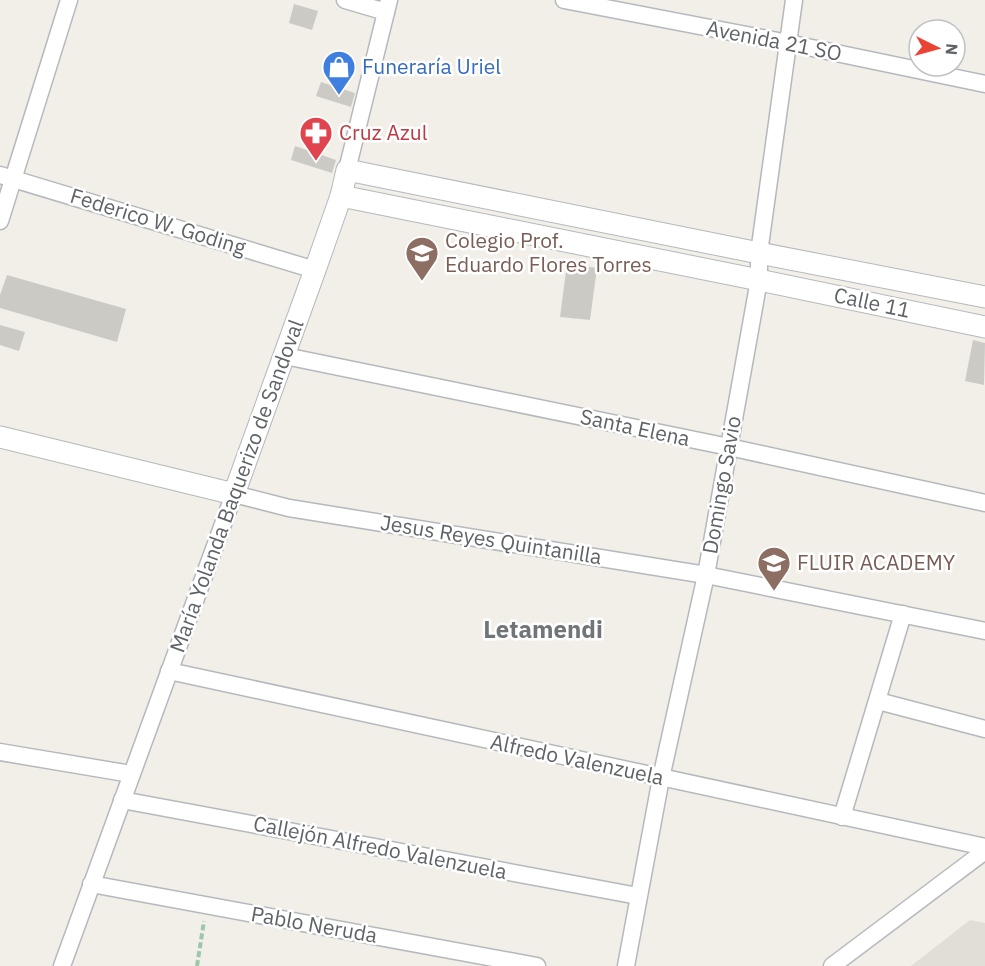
<svg xmlns="http://www.w3.org/2000/svg" width="985" height="966" font-family="'IBM Plex Sans',sans-serif">
<style>
.education{fill:#e1ded6}
.building{fill:#cccac5}
.lines{fill:none;stroke-linecap:round;stroke-linejoin:round}
.minor-casing{stroke:#b5b8bc;stroke-width:19}
.tertiary-casing{stroke:#b5b8bc;stroke-width:23}
.path{stroke:#9cc7a9;stroke-width:4;stroke-dasharray:6 3;stroke-linecap:butt}
.minor{stroke:#fff;stroke-width:16}
.tertiary{stroke:#fff;stroke-width:21}
.labels{text-anchor:middle;stroke-width:5;stroke-linejoin:round;paint-order:stroke}
.street-label{font-size:21px;fill:#5f6368;stroke:#fff}
.shop-label{font-size:21px;fill:#366cbe;stroke:#fff;text-anchor:start}
.health-label{font-size:21px;fill:#be3a42;stroke:#fff;text-anchor:start}
.education-label{font-size:21px;fill:#785e54;stroke:#fff;text-anchor:start}
.quarter-label{font-size:24px;font-weight:bold;fill:#70757a;stroke:#fff}
</style>
<rect width="100%" height="100%" fill="#f1efe8"/>
<!-- education -->
<path class="education" d="M970 920 985 923V966H911Z"/>
<!-- building -->
<g class="building">
<path d="M294 4 318 11 312 30 289 23Z"/>
<path d="M321 82 355 93 351 107 316 96Z"/>
<path d="M295 146 336 160 332 173 291 160Z"/>
<path d="M567 264 597 268 590 320 560 317Z"/>
<path d="M7 275 126 309 117 342 0 308V295Z"/>
<path d="M0 325 25 332 19 351 0 345Z"/>
<path d="M973 340 985 343 984 385 965 381Z"/>
</g>
<g class="lines">
<!-- minor casing -->
<g class="minor-casing">
<g id="minor">
<path d="M345 0 386 12"/>
<path d="M564 0 788 43 985 84"/>
<path d="M347 170 389 0"/>
<path d="M0 175 315 270"/>
<path d="M0 221 69 0"/>
<path d="M285 356 729 447 985 503"/>
<path d="M169 671 985 847"/>
<path d="M878 701 985 729"/>
<path d="M0 752 131 774"/>
<path d="M122 800 638 896"/>
<path d="M842 817 903 614"/>
<path d="M91 884 537 966"/>
<path d="M62 966 234 494 289 508 706 575 985 631"/>
<path d="M626 966 661 778 706 575 759 280V253L794 0"/>
<path d="M832 966 985 851"/>
</g>
</g>
<!-- tertiary casing -->
<g class="tertiary-casing">
<g id="tertiary">
<path d="M341 196 759 280 985 327"/>
<path d="M0 437 234 494 315 270 341 196 347 170 759 253 985 297"/>
</g>
</g>
<!-- path -->
<path class="path" d="M197 966 204 921"/>
<!-- minor -->
<use href="#minor" class="minor"/>
<!-- tertiary -->
<use href="#tertiary" class="tertiary"/>
</g>
<!-- icons -->
<defs>
<g id="shop-pin" transform="scale(1.725)"><path d="M0 17L-7.5 6A9.5 9.5 0 1 1 7.5 6Z" fill="#3f7fe0" stroke="#fff"/><path d="M-5-2.5h2.3a2.7 3.5 0 0 1 5.4 0H5L5.5 6h-11ZM-1.5-2.5h3a1.5 2.3 0 0 0-3 0Z" fill="#fff"/></g>
<g id="pharmacy-pin" transform="scale(1.725)"><path d="M0 17L-7.5 6A9.5 9.5 0 1 1 7.5 6Z" fill="#e0444e" stroke="#fff"/><path d="M-2-6h4v4h4v4h-4v4h-4v-4h-4v-4h4Z" fill="#fff"/></g>
<g id="school-pin" transform="scale(1.725)"><path d="M0 17L-7.5 6A9.5 9.5 0 1 1 7.5 6Z" fill="#8d6e63" stroke="#fff"/><path d="M0-5L7-2L0 1L-7-2ZM-4 1L0 2.5L4 1V4Q0 6-4 4Z" fill="#fff"/></g>
</defs>
<g fill-rule="evenodd">
<use href="#shop-pin" x="339" y="67"/>
<use href="#pharmacy-pin" x="316" y="133"/>
<use href="#school-pin" x="422" y="253"/>
<use href="#school-pin" x="774" y="563"/>
</g>
<g class="labels">
<!-- street labels -->
<g class="street-label">
<text transform="translate(774 41) rotate(11)" y="7">Avenida 21 SO</text>
<text transform="translate(158 222) rotate(17)" y="7">Federico W. Goding</text>
<text transform="translate(872 303) rotate(12)" y="7">Calle 11</text>
<text transform="translate(635 428) rotate(12)" y="7">Santa Elena</text>
<text transform="translate(722 485) rotate(-80)" y="7">Domingo Savio</text>
<text transform="translate(237 486) rotate(-70)" y="7">María Yolanda Baquerizo de Sandoval</text>
<text transform="translate(491 540) rotate(9)" y="7">Jesus Reyes Quintanilla</text>
<text transform="translate(577 760) rotate(12)" y="7">Alfredo Valenzuela</text>
<text transform="translate(380 848) rotate(11)" y="7">Callejón Alfredo Valenzuela</text>
<text transform="translate(314 925) rotate(10)" y="7">Pablo Neruda</text>
</g>
<!-- shop labels -->
<g class="shop-label">
<text x="362" y="74">Funeraría Uriel</text>
</g>
<!-- health labels -->
<g class="health-label">
<text x="339" y="140">Cruz Azul</text>
</g>
<!-- education labels -->
<g class="education-label">
<text x="445" y="248">Colegio Prof.<tspan x="445" dy="24">Eduardo Flores Torres</tspan></text>
<text x="797" y="570">FLUIR ACADEMY</text>
</g>
<!-- quarter labels -->
<g class="quarter-label">
<text x="543" y="638">Letamendi</text>
</g>
</g>
<!-- north arrow -->
<g transform="translate(937 48) rotate(95)"><circle r="28" fill="#ffffff" stroke="#bfc1c3" stroke-width="1.5"/>
<path d="M0-4.5L10 22L0 15L-10 22Z" fill="#ea4335"/>
<text y="-9" font-size="16" font-weight="bold" text-anchor="middle" fill="#5f6368">N</text>
</g>
</svg>
